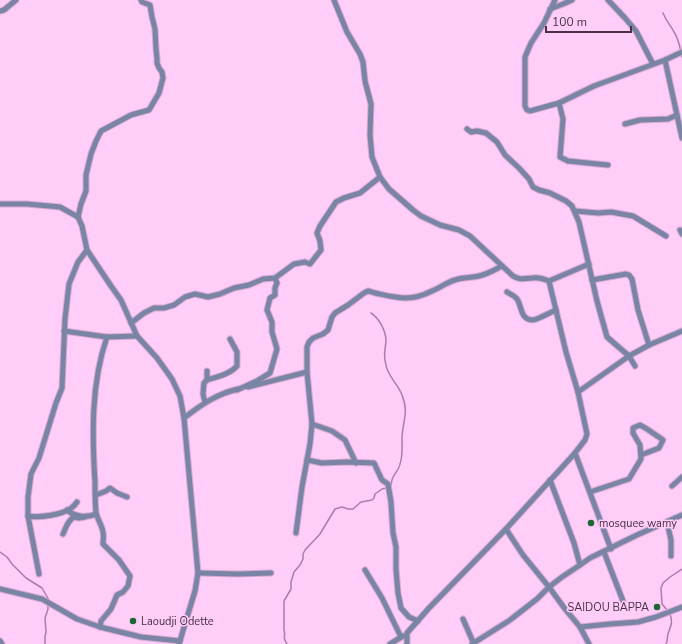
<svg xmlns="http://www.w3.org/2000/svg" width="682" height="644" font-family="'Nunito Sans',sans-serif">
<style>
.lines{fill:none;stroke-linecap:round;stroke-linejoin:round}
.stream{stroke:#b07aaa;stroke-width:1.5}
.street-casing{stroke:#d6aad1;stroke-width:7}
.street{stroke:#7a85a5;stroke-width:5}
.poi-dot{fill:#1c6633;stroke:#fecdf8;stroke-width:1.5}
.labels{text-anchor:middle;stroke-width:3;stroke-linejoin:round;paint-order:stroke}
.poi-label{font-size:11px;fill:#483045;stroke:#fecdf8;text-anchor:start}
</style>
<rect width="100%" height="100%" fill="#fecdf8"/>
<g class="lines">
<!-- stream -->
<g class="stream">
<path d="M663 13C666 21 670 24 674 32 679 39 680 48 682 57"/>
<path d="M371 313C379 318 386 331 386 341 386 344 385 347 385 350 384 355 385 361 386 365 387 375 398 384 402 395 409 413 403 419 402 437 402 445 403 456 400 464 399 470 393 475 392 480 391 483 392 485 390 488"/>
<path d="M0 552 7 557 12 564 26 578 42 588 50 602"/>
<path d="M668 611 662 604 661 588 663 583 670 577 682 569"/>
<path d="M45 644V637L46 632 45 618 48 609V605"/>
<path d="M287 644C287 643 285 642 285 640 283 637 286 635 284 630V601L291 589V582L294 572 300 565 303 559V554L305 550 320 534 335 509 342 507 348 509H353L361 502 372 500 374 498 375 494 382 489 386 488"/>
<path d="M666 644C668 640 667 637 668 634 671 625 673 623 670 614"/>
</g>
<!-- street casing -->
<g class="street-casing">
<g id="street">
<path d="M334 0 347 32 360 54 363 62 365 81 371 104 370 135 372 157 380 177 389 189 413 210 421 216 440 225 459 230 470 236 513 276C522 281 523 278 533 278 538 277 544 279 549 281L566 352 578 392 587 434 585 440 575 453 506 529 429 608 407 633V644"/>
<path d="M555 0 544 23 531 43 525 57V106L527 110 530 111 559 103 594 86 665 60 682 52"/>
<path d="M608 0 625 18 636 31 653 64"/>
<path d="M550 9 563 4 572 0"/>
<path d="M0 11 4 10 16 0"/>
<path d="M665 60 682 138"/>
<path d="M559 103 563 119 560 157 568 161 608 165"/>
<path d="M625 124 640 120 668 119 677 115"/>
<path d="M467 129 471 132 477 131 486 133 497 142 505 155 519 168 529 179 533 187 539 190 550 193 566 201 572 206 579 222 597 301 607 337 629 356 635 366"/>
<path d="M0 204H27L60 207 78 217"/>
<path d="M575 211 598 213 611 212 633 216 666 236"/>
<path d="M78 217 82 226 87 250 111 286 121 300 137 336 157 358 172 379 180 396 184 418 198 573 195 591 179 644"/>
<path d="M78 217 81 204 86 191V175L91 154 96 141 101 131 131 115 149 110 159 93 163 78 162 72 159 68 157 63V58L156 49 155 29 152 17 150 5 142 2 141 0"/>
<path d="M680 230 682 234"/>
<path d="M592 280 626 274 629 275 632 279 638 310 649 345"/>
<path d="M549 281 589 264"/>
<path d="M507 292C510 294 515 296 517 299 522 306 520 320 533 320 537 320 551 312 556 310"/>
<path d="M131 323 144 313 154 308H164L174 305 185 297 195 294 208 297 220 294 234 288 249 285 263 279 275 278 294 264 305 262 310 264 321 250 320 241 317 233 320 226 336 202 344 198 360 193 380 177"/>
<path d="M64 331 107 337"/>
<path d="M207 380C217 377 230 374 237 366V352L230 339"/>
<path d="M248 387 307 372"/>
<path d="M237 390 257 381 270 373 277 349 272 332V322L267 310 270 298 275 295V288L277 283 275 278"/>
<path d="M578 392 629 356 649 345 682 331"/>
<path d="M205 402 203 394 204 383 207 380V371"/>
<path d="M184 418C202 404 217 394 238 389"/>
<path d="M312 424 332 431 345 440 356 463"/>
<path d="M575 453 611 549"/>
<path d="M307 460 322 463 347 462 374 463 382 480 388 484 391 502 393 533 396 547V569L398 593 401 608 409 617 418 621"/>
<path d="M550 480 574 543 580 565"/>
<path d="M672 486 682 477"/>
<path d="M590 492 629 479 641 459 640 445 633 433V428L640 425 647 429 663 440 659 448 641 455"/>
<path d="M96 495 106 491 110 488 117 493 127 497"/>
<path d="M67 510C75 517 87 518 96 514"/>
<path d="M28 516C39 518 60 515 70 509 73 507 75 505 77 502"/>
<path d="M667 522 671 540V556"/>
<path d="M506 529 523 555 549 587 565 609 580 627 589 644"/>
<path d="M296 533 302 487 310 444 312 424 307 372V347L309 342 313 338 323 334 328 330 332 317 335 313 348 305 364 293 368 291 372 292 375 293C398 298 410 302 432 291 440 288 447 282 455 280 463 277 471 278 479 276 488 274 494 270 502 266"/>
<path d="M63 534C66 528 67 521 74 517L79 518 85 517"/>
<path d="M604 552 623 601"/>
<path d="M365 570 382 598 401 637"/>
<path d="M198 573 238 574 271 573"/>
<path d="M39 574 28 516V497L31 474 39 458 56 403 62 388 65 319 69 284 78 262 87 250"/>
<path d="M0 589 42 599 77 619 100 627 141 637 180 641"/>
<path d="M463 619 474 644"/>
<path d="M100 627 101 621 111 609 117 595 123 592 128 586 130 576 119 560 103 544C103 540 104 536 103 532 102 525 97 519 96 512 95 502 95 492 95 482 92 434 91 383 107 337L137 336"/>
<path d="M580 627 610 624 638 622 656 617 682 607"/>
<path d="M0 641 2 644"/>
<path d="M390 644 403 636"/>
<path d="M472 644 510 620 537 599 549 587 562 577 580 565 590 558 637 535 682 515"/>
</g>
</g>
<!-- street -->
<use href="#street" class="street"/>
</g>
<!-- markers -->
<g class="poi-dot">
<circle cx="591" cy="523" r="4"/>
<circle cx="657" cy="607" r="4"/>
<circle cx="133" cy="621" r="4"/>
</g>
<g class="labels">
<!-- poi labels -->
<g class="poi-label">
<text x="599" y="527">mosquee wamy</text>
<text x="649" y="611" text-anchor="end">SAIDOU BAPPA</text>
<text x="141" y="625">Laoudji Odette</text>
</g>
</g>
<!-- scale -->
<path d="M546 26v6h85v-6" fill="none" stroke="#483045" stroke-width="2"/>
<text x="552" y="26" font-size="12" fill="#483045" stroke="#fecdf8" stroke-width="3" paint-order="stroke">100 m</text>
</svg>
